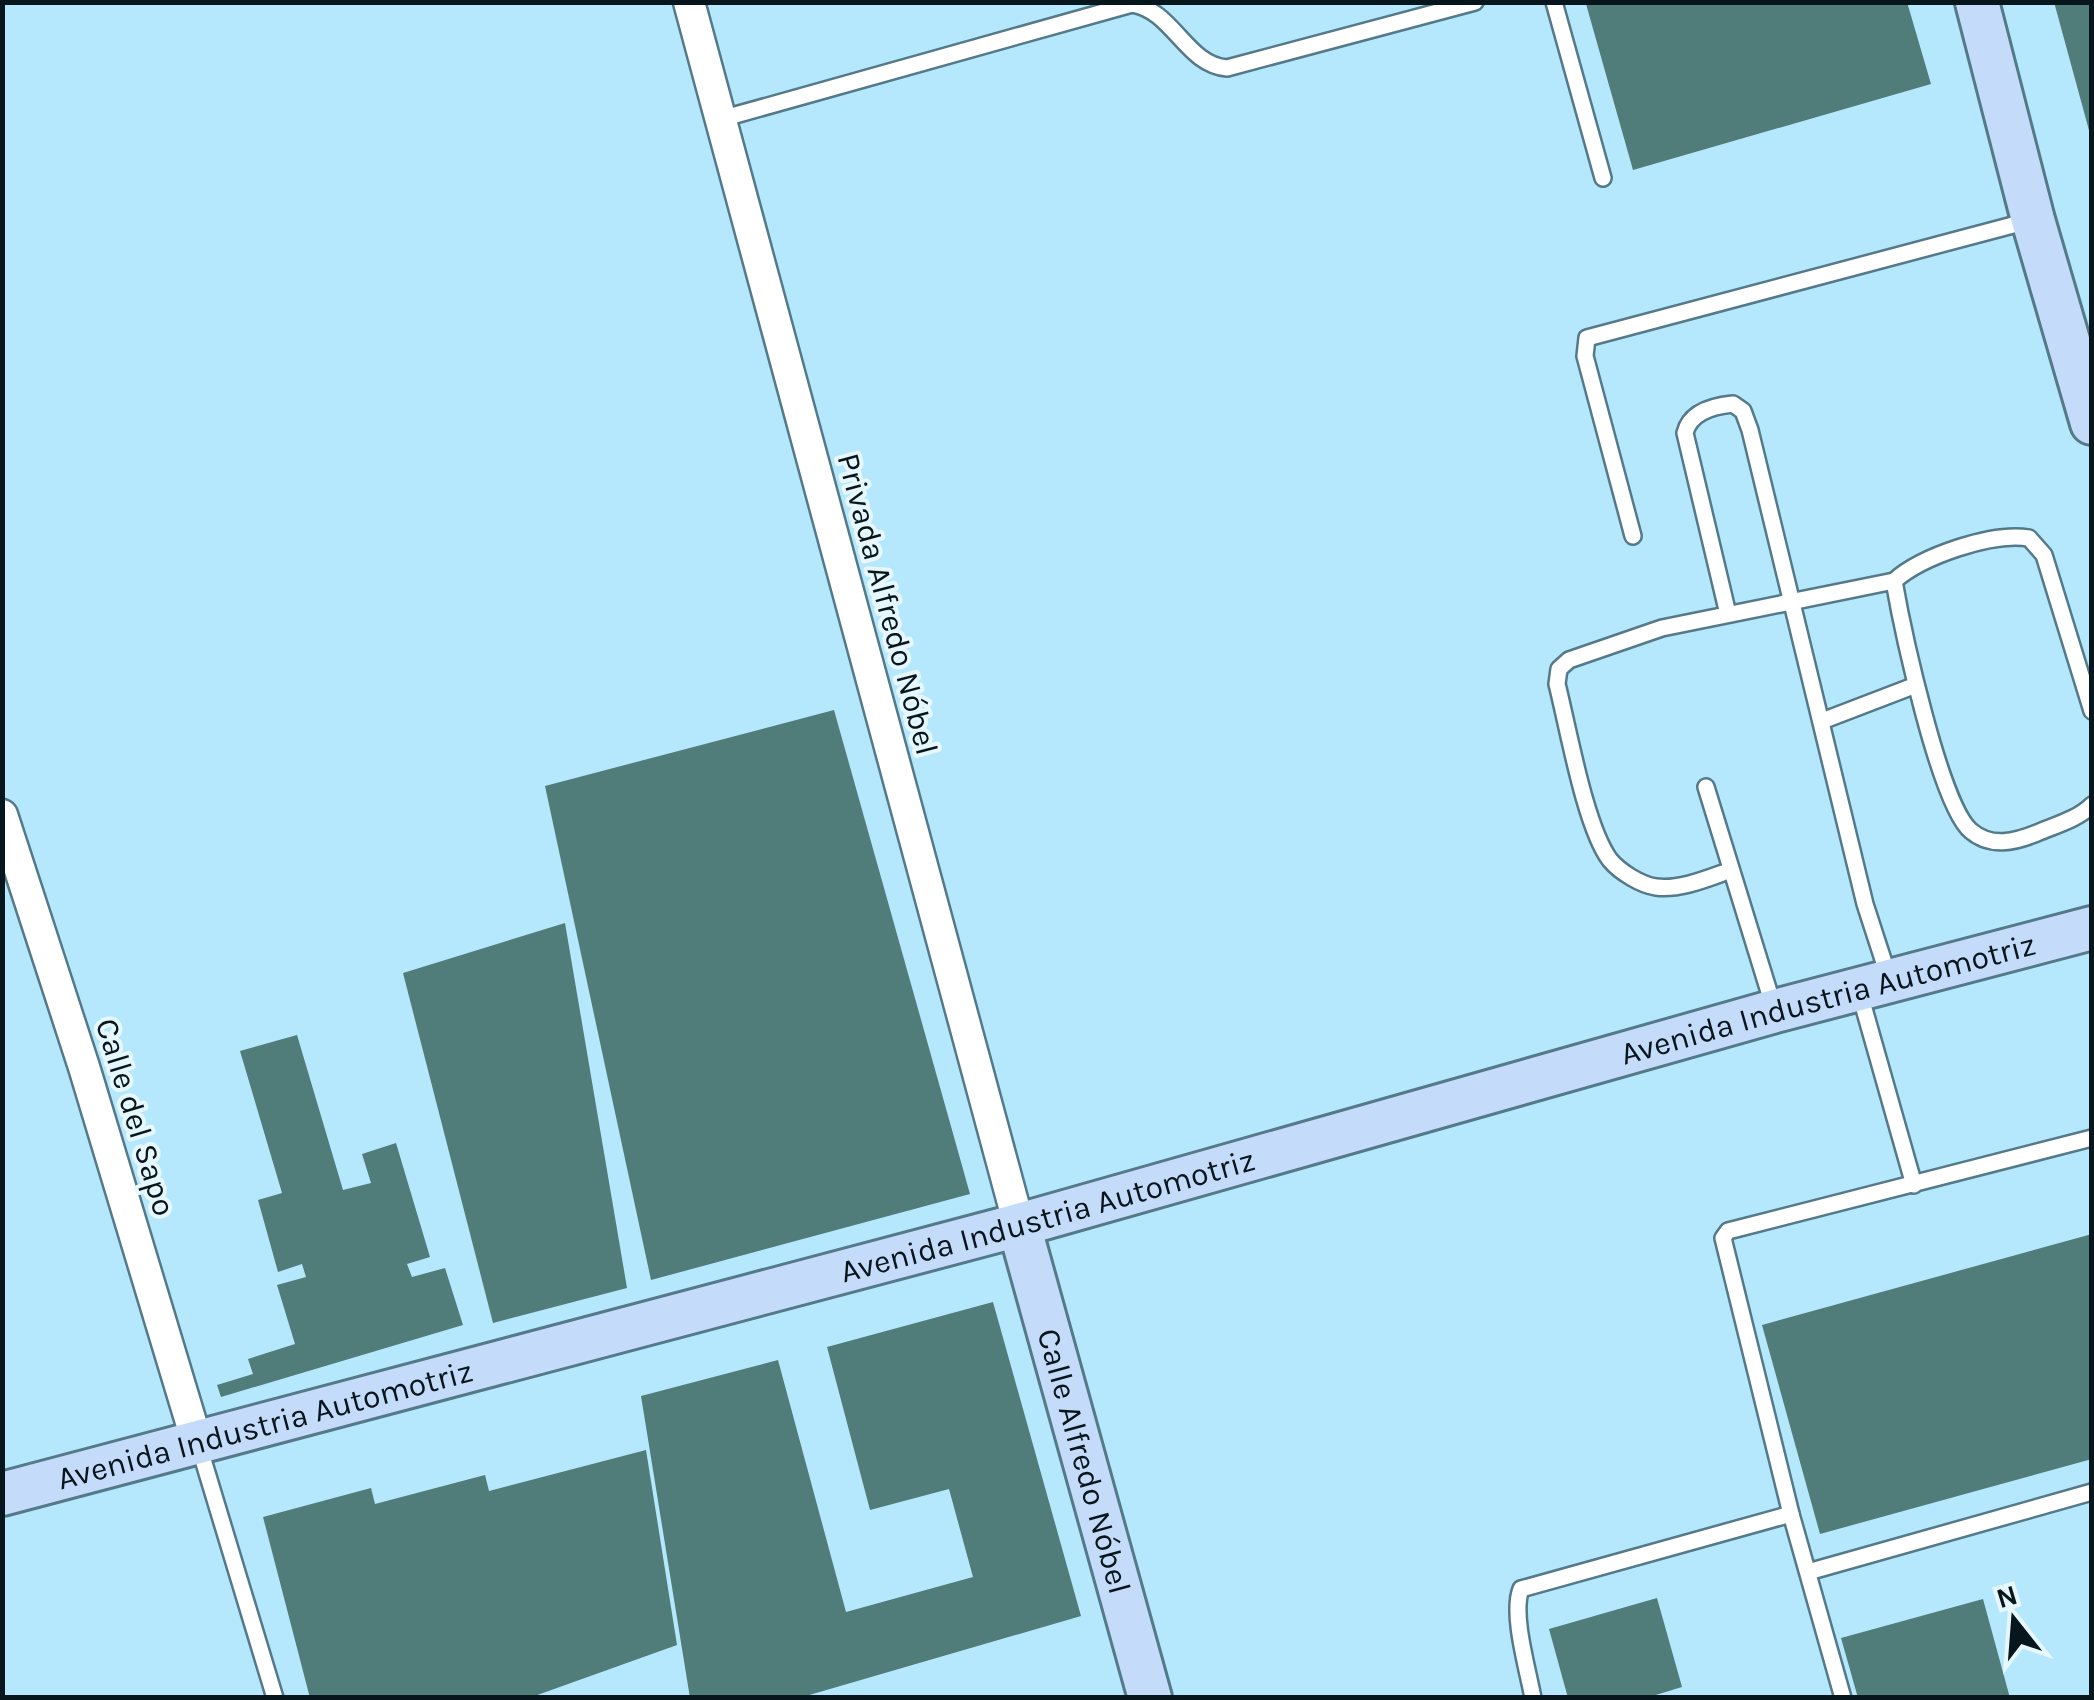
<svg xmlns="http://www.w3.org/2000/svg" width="2094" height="1700" font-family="Karla,sans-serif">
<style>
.built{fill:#b5e8fc}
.building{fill:#507c7a}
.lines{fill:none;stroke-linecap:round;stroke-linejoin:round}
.lane-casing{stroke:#547a89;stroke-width:20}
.street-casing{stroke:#547a89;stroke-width:35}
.secondary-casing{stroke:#547a89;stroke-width:48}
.lane{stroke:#fff;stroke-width:15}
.street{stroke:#fff;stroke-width:30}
.secondary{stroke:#c5dbfa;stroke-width:42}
.labels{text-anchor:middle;stroke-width:8;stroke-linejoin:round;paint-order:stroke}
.street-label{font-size:32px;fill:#07161c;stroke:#e7f7fe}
</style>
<rect width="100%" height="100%" fill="#ccedfb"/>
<!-- built -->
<path class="built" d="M3 3H2091V1697L3 1698Z"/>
<!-- building -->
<g class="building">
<path d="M1591 2H1907L1931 84 1633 170 1586 4Z"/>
<path d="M2054 2H2092V134H2090Z"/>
<path d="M834 710 970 1194 651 1280 545 786Z"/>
<path d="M565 923 627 1288 493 1323 403 973Z"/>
<path d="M297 1035 343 1190 371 1183 362 1154 396 1143 430 1257 407 1264 412 1277 445 1268 463 1325 221 1397 217 1385 253 1374 248 1359 295 1344 277 1285 306 1277 302 1264 278 1272 258 1200 282 1193 240 1051Z"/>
<path d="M2092 1234V1459L1820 1534 1762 1325Z"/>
<path d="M993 1302 1081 1616 799 1698H690L641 1396 778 1360 846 1612 973 1577 949 1489 870 1510 827 1347Z"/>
<path d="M646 1450 677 1645 529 1698H310L263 1517 371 1488 375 1504 485 1475 489 1491Z"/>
<path d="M1657 1598 1682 1687 1646 1698H1568L1549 1629Z"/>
<path d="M1983 1599 2010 1698H1858L1841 1638Z"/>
</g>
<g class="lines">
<!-- lane casing -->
<g class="lane-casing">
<g id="lane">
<path d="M1554 2 1603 178"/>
<path d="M721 119 1132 4C1173 10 1186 65 1227 68L1475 2"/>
<path d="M1633 536 1585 356 1587 338 2028 221"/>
<path d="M1728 614 1685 433C1690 412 1712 406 1733 404L1743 411 1750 430 1865 904 1889 978"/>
<path d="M2092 711 2044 555 2029 538C1992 532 1922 556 1894 581 1902 627 1940 806 1971 831 1991 848 2015 842 2037 833 2056 825 2078 819 2092 805"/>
<path d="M1822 721 1916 685"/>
<path d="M1706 787 1774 1008"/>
<path d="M1731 870C1708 878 1681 890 1656 887 1641 885 1620 872 1610 860 1585 827 1568 727 1557 684L1559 669 1569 660 1662 628 1894 581"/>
<path d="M1859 991 1914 1185"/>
<path d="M198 1443 275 1698"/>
<path d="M1808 1572 2092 1492"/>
<path d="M1533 1698C1528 1670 1511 1614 1521 1589L1791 1514"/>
<path d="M1843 1698 1791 1514 1723 1238 1728 1231 2092 1138"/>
</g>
</g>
<!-- street casing -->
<g class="street-casing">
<g id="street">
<path d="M689 2 1019 1225"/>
<path d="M2 815 84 1067 197 1442"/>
</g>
</g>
<!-- secondary casing -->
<g class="secondary-casing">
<g id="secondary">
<path d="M1977 2 2033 220 2092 423"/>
<path id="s1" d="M1019 1225 1150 1698"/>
<path id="s2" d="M2 1494 1019 1225 1775 1011 2092 928"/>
</g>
</g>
<!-- lane -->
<use href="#lane" class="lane"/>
<!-- street -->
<use href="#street" class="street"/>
<!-- secondary -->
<use href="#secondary" class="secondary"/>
</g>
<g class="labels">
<!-- street labels -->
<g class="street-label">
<text transform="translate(888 604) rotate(75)" y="11">Privada Alfredo Nóbel</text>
<text dy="11" stroke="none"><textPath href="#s2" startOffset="1892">Avenida Industria Automotriz</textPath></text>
<text transform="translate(136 1117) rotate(73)" y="11">Calle del Sapo</text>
<text dy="11" stroke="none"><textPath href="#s2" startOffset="1082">Avenida Industria Automotriz</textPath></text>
<text dy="11" stroke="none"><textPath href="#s2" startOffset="272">Avenida Industria Automotriz</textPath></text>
<text dy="11" stroke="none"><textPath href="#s1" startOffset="245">Calle Alfredo Nóbel</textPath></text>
</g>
</g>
<!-- border -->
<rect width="2094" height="1700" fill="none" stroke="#07161c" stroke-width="10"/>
<!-- north arrow -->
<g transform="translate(2014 1620) rotate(343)" stroke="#e7f7fe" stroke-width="8" paint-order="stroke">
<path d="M0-8L18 38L0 25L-18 38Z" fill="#07161c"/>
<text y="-15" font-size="28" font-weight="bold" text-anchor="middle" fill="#07161c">N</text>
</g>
</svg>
